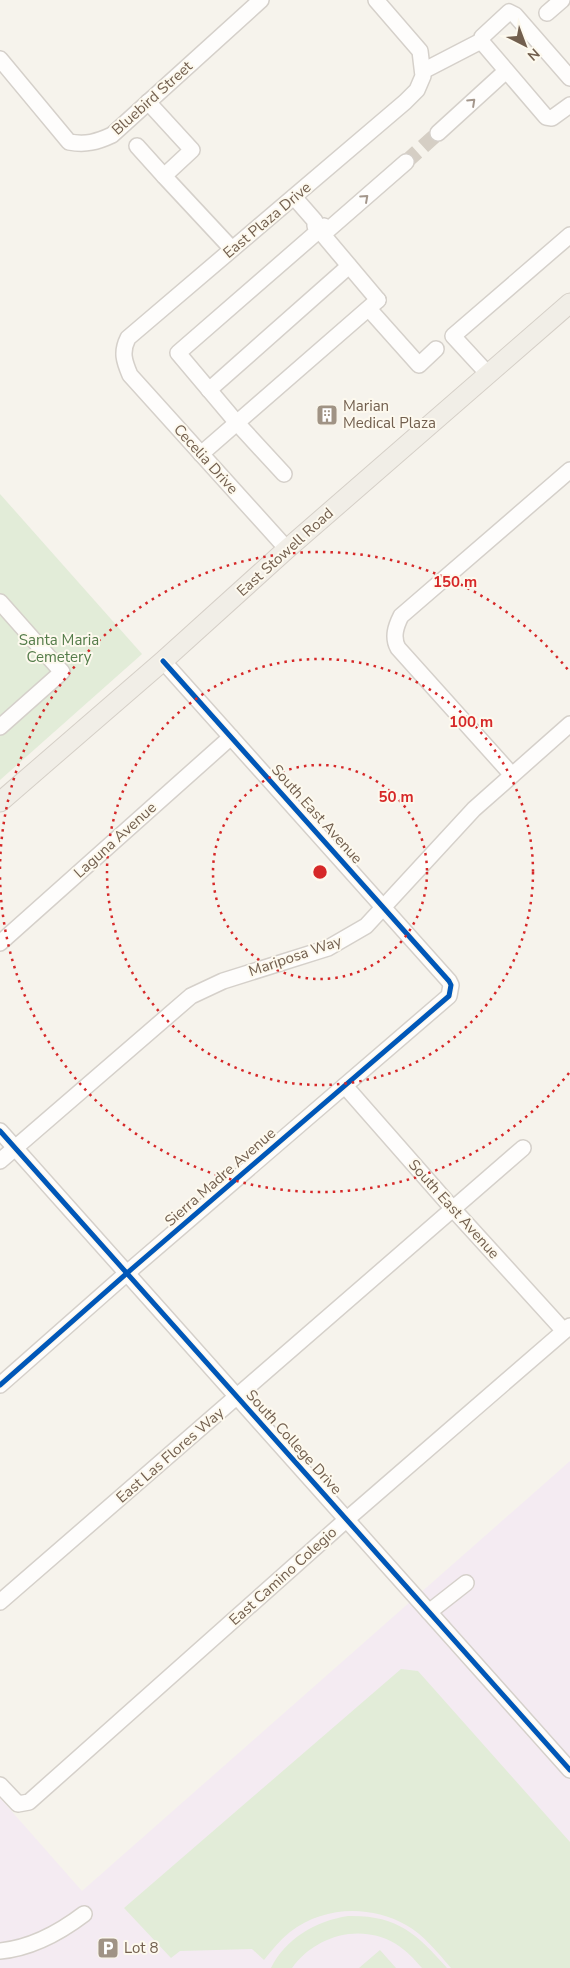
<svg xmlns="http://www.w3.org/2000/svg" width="570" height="1968" font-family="'Nunito Sans',sans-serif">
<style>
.education{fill:#f4ebf2}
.green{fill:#e2ecd8}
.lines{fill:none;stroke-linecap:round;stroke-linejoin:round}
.minor-tunnel{stroke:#d5cec4;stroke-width:15;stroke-dasharray:15 8;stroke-linecap:butt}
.minor-casing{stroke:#d5d0ca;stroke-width:18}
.major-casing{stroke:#d5cfc7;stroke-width:21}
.minor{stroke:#fefdfc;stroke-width:15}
.major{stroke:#f1eee7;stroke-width:19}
.cycleway-casing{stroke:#fdf9ee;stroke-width:8}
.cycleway{stroke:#0057b8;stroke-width:5}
.oneway{stroke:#a3968b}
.ring{fill:none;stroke:#d62828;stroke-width:2.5;stroke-dasharray:2.5 5}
.labels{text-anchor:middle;stroke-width:4;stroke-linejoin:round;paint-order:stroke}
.street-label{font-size:15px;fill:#725f4e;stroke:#fdf9ee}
.poi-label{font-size:15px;fill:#725f4e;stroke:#fdf9ee;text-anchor:start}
.park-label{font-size:15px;fill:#547c4a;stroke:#fdf9ee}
.centre{fill:#d62828;stroke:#fdf9ee;stroke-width:2.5}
.ring-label{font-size:15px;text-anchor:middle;font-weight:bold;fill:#d62828;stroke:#fdf9ee;stroke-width:4;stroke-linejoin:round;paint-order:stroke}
</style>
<rect width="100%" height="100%" fill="#f6f3ec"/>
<!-- education -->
<path class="education" d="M570 1461V1968H0V1798L82 1891Z"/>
<!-- green -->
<g class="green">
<path d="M0 494 142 654 0 780Z"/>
<path d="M401 1669 418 1671 570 1842V1968H451C438 1953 424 1935 406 1925 370 1905 324 1906 290 1932 280 1940 272 1950 264 1960L252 1949 180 1951 171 1958 124 1908Z"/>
<path d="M348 1916C397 1915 416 1933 447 1968H422C414 1959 407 1951 396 1944 361 1923 316 1935 292 1968H271C286 1938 316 1921 348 1916Z"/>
<path d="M380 1950 396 1968H359Z"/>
</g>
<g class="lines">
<!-- minor-tunnel -->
<path class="minor-tunnel" d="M406 162 438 133"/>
<!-- minor casing -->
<g class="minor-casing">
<g id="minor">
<path d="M547 13 562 0"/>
<path d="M481 41 546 117 552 118 570 105"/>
<path d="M0 59 69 142C86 145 97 142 112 135L261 0"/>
<path d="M423 71 481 41 482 37 509 12 515 15 570 78"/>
<path d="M148 102 192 150 164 176 232 249"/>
<path d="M438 133 506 71"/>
<path d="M137 146 164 176"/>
<path d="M294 197 315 221V226L319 230 378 300"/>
<path d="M328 230 406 162"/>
<path d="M369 309 419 365 436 349"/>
<path d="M488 374 453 336 570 235"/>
<path d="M209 390 349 266"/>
<path d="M201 454 378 300"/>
<path d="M284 474 237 423 178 353 324 226"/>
<path d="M287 549 130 375C124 361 121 352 128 338L405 102 417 90 423 76 420 51 376 0"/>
<path d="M0 602 62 672 0 727"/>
<path d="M512 775 398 648C392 637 396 626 401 616L570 470"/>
<path d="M0 943 231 737"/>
<path d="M345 1086 453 1209 564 1331"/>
<path d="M0 1131 570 1770"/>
<path d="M0 1161 191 996 223 981 328 948 366 926 474 809 570 724"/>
<path d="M0 1385 127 1273 449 996 451 985 449 981 163 661"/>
<path d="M0 1602 523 1148"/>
<path d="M429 1612 466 1583"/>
<path d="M0 1785 18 1804 29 1802 346 1520 570 1326"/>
<path d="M0 1951C32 1948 59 1933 84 1914"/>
</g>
</g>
<!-- major casing -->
<g class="major-casing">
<path id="major" d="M0 802 163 661 287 549 570 303"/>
</g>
<!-- minor -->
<use href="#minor" class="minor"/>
<!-- major -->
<use href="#major" class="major"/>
<!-- cycleway casing -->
<g class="cycleway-casing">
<g id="cycleway">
<path d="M0 1131 570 1770"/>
<path d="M0 1385 127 1273 449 996 451 985 449 981 163 661"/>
</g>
</g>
<!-- cycleway -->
<use href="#cycleway" class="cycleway"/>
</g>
<!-- one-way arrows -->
<defs><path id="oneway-chevron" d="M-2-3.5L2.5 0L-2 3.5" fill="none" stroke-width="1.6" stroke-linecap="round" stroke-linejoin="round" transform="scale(1.25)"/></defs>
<g class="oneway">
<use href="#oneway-chevron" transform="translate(472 102) rotate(-43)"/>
<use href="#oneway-chevron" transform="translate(365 198) rotate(-42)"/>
</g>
<!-- distance rings -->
<g class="ring">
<circle cx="320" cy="872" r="107"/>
<circle cx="320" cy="872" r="213"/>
<path d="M569 1073A320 320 0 0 1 0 875M0 869A320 320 0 0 1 569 671"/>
</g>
<!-- icons -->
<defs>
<g id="building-square" transform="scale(1.125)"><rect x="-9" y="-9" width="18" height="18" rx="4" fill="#a09385" stroke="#fdf9ee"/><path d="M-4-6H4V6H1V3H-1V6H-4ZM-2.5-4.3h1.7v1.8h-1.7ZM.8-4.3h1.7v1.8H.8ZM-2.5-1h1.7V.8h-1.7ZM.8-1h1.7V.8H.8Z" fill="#fff"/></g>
<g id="parking-square" transform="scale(1.125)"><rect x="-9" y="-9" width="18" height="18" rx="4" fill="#a09385" stroke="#fdf9ee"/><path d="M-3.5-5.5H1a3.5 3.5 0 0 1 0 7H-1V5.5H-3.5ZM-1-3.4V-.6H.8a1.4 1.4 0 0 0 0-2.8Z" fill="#fff"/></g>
</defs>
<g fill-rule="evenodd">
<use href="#building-square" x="327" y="415"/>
<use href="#parking-square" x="108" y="1948"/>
</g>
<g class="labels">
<!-- street labels -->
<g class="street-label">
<text transform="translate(152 98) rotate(-42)" y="5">Bluebird Street</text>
<text transform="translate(267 220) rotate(-40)" y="5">East Plaza Drive</text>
<text transform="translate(206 459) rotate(48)" y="5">Cecelia Drive</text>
<text transform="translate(285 552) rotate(-42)" y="5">East Stowell Road</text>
<text transform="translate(317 814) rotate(48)" y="5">South East Avenue</text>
<text transform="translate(115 840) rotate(-42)" y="5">Laguna Avenue</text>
<text transform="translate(295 956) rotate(-19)" y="5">Mariposa Way</text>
<text transform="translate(220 1177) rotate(-41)" y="5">Sierra Madre Avenue</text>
<text transform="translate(454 1209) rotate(48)" y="5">South East Avenue</text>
<text transform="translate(294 1442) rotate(48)" y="5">South College Drive</text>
<text transform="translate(170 1455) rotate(-41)" y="5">East Las Flores Way</text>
<text transform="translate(283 1576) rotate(-42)" y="5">East Camino Colegio</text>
</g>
<!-- poi labels -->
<g class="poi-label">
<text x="343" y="411">Marian<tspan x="343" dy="17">Medical Plaza</tspan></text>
<text x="124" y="1953">Lot 8</text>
</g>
<!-- park labels -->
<g class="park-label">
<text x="59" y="645">Santa Maria<tspan x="59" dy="17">Cemetery</tspan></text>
</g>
</g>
<circle cx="320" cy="872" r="8" class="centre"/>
<g class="ring-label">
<text x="455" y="587">150 m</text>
<text x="471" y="727">100 m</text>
<text x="396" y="802">50 m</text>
</g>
<!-- north arrow -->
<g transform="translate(525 45) rotate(138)" stroke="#fdf9ee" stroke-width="4" paint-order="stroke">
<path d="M0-4L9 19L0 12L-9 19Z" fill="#725f4e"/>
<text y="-8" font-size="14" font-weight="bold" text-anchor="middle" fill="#725f4e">N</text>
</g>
</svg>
